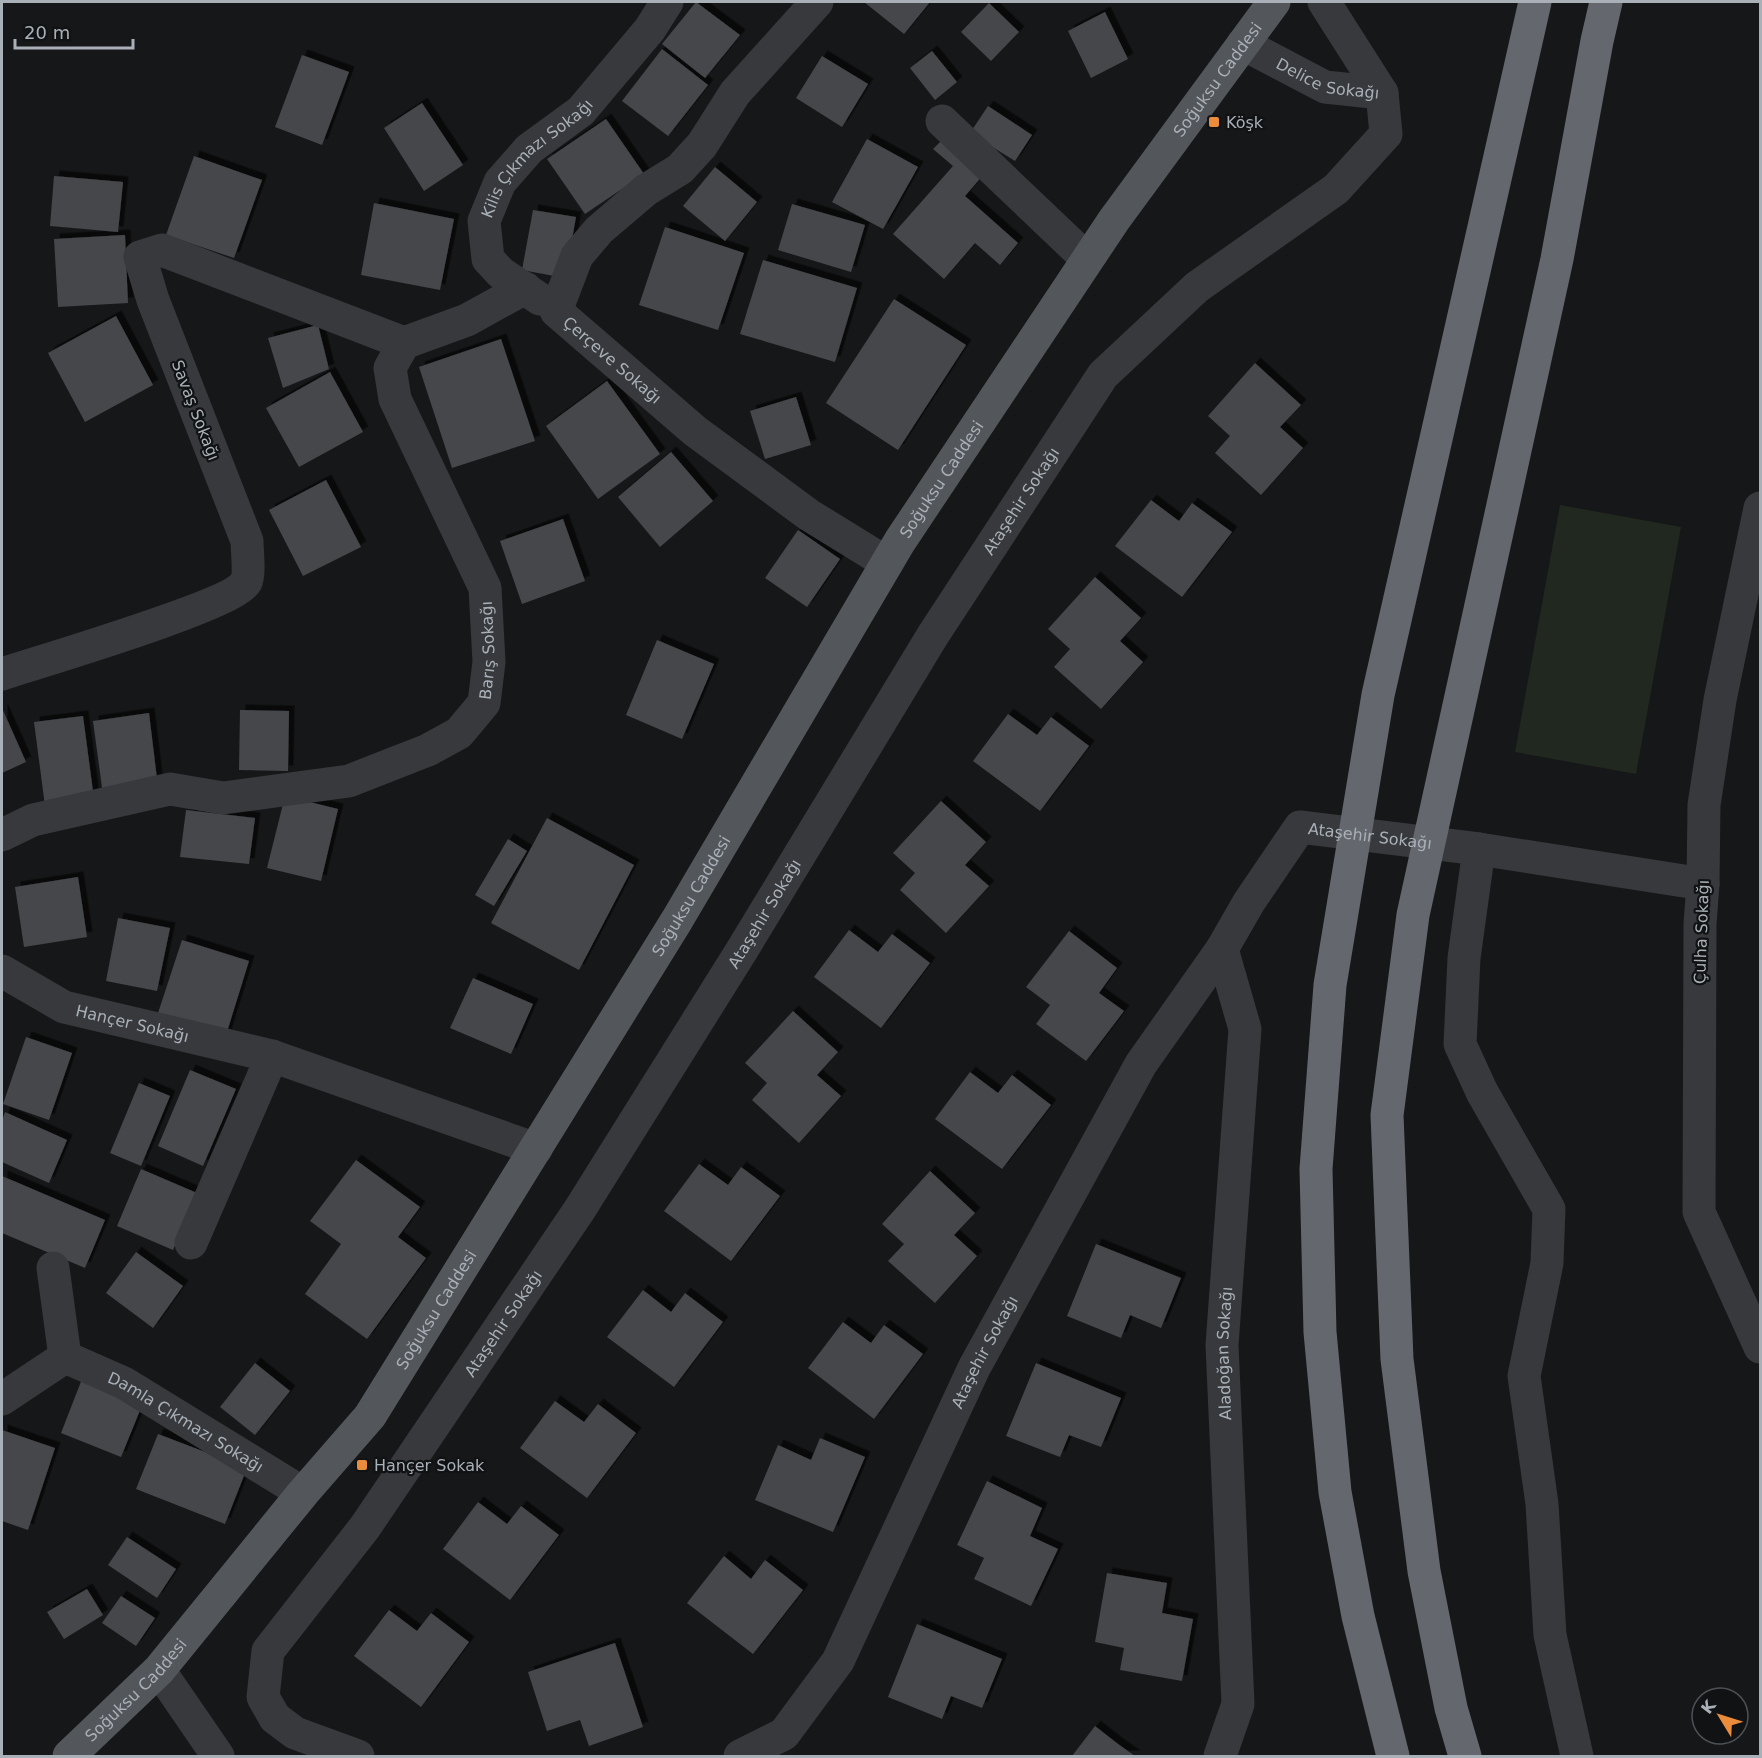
<svg xmlns="http://www.w3.org/2000/svg" width="1762" height="1758" font-family="'DejaVu Sans',sans-serif">
<style>
.green{fill:#212820}
.building{fill:#45474b;filter:url(#shadow)}
.lines{fill:none;stroke-linecap:round;stroke-linejoin:round}
.minor{stroke:#37393d;stroke-width:33}
.major{stroke:#53575c;stroke-width:33}
.highway{stroke:#64686e;stroke-width:33}
.poi-dot{fill:#ea8c3c;stroke:#111213;stroke-width:2}
.labels{text-anchor:middle;stroke-width:4.5;stroke-linejoin:round;paint-order:stroke}
.street-label{font-size:16px;fill:#a9b0b7;stroke:#111213}
.poi-label{font-size:16px;fill:#a9b0b7;stroke:#111213;text-anchor:start}
</style>
<defs>
<filter id="shadow"><feDropShadow dx="5.5" dy="-5.5" stdDeviation="0" flood-color="#0009"/></filter>
</defs>
<rect width="100%" height="100%" fill="#161718"/>
<!-- green -->
<path class="green" d="M1560 505 1681 527 1636 774 1515 752Z"/>
<!-- building -->
<g class="building">
<path d="M696 2 740 35 705 78 662 44Z"/>
<path d="M864 2H930L904 34Z"/>
<path d="M989 3 1019 32 991 61 961 32Z"/>
<path d="M1105 12 1128 59 1091 78 1068 31Z"/>
<path d="M662 49 708 85 668 136 622 101Z"/>
<path d="M932 51 957 82 935 100 910 68Z"/>
<path d="M302 55 349 72 322 145 275 127Z"/>
<path d="M822 56 868 84 842 127 796 98Z"/>
<path d="M422 103 463 165 424 191 384 128Z"/>
<path d="M988 106 1032 135 1015 161 970 133Z"/>
<path d="M606 119 644 174 585 214 547 159Z"/>
<path d="M867 139 918 167 883 229 832 202Z"/>
<path d="M943 139 984 174 965 196 1018 243 1000 265 975 243 944 279 893 234 953 166 933 149Z"/>
<path d="M194 156 262 180 234 258 166 235Z"/>
<path d="M715 167 757 202 725 241 683 206Z"/>
<path d="M54 176 123 182 118 232 50 226Z"/>
<path d="M374 203 454 219 440 290 361 275Z"/>
<path d="M792 204 865 225 851 272 778 250Z"/>
<path d="M533 210 576 217 565 278 522 270Z"/>
<path d="M665 227 744 253 718 330 639 305Z"/>
<path d="M125 235 128 303 58 307 54 239Z"/>
<path d="M763 260 857 288 835 362 740 334Z"/>
<path d="M894 299 966 345 898 450 826 403Z"/>
<path d="M116 316 153 385 85 422 48 353Z"/>
<path d="M318 325 329 369 283 388 268 338Z"/>
<path d="M501 339 535 441 452 468 419 367Z"/>
<path d="M1255 363 1301 405 1280 427 1303 448 1261 495 1215 453 1230 436 1208 416Z"/>
<path d="M330 372 363 432 299 467 266 408Z"/>
<path d="M607 381 660 454 598 499 546 426Z"/>
<path d="M796 397 811 445 765 459 750 411Z"/>
<path d="M671 452 713 501 660 547 618 497Z"/>
<path d="M326 480 361 547 303 576 269 510Z"/>
<path d="M1151 500 1179 521 1192 503 1232 532 1182 597 1115 546Z"/>
<path d="M563 519 585 581 522 604 500 541Z"/>
<path d="M798 530 840 559 807 607 765 578Z"/>
<path d="M1095 577 1141 618 1120 641 1143 662 1101 709 1054 667 1070 649 1048 629Z"/>
<path d="M657 640 714 664 682 739 626 715Z"/>
<path d="M2 708 26 762 2 773Z"/>
<path d="M240 710 289 711 288 771 239 770Z"/>
<path d="M149 713 158 787 103 795 93 721Z"/>
<path d="M1008 714 1037 735 1051 717 1089 746 1040 811 973 761Z"/>
<path d="M83 716 94 799 45 806 34 722Z"/>
<path d="M285 796 338 809 321 881 267 868Z"/>
<path d="M941 801 986 842 965 865 989 886 946 933 900 890 915 873 893 853Z"/>
<path d="M186 810 255 818 249 864 180 857Z"/>
<path d="M547 818 634 865 579 970 491 923Z"/>
<path d="M508 839 527 851 494 906 475 895Z"/>
<path d="M78 877 87 937 24 947 15 887Z"/>
<path d="M118 918 170 928 157 991 106 981Z"/>
<path d="M849 930 878 952 892 934 930 963 881 1028 814 977Z"/>
<path d="M1069 931 1117 968 1099 993 1124 1011 1086 1061 1036 1024 1050 1005 1026 987Z"/>
<path d="M182 940 249 961 226 1035 158 1013Z"/>
<path d="M473 978 533 1004 511 1054 450 1028Z"/>
<path d="M793 1011 838 1052 817 1075 841 1096 799 1143 752 1100 767 1083 745 1063Z"/>
<path d="M26 1037 72 1053 49 1120 3 1104Z"/>
<path d="M190 1070 236 1089 203 1166 158 1146Z"/>
<path d="M970 1072 998 1093 1012 1075 1051 1105 1002 1169 935 1119Z"/>
<path d="M139 1083 170 1096 141 1166 110 1153Z"/>
<path d="M5 1112 67 1140 49 1183 2 1162V1121Z"/>
<path d="M356 1160 420 1207 398 1237 426 1258 367 1339 305 1294 341 1244 310 1221Z"/>
<path d="M699 1164 728 1185 741 1167 780 1196 731 1261 664 1211Z"/>
<path d="M141 1169 197 1193 173 1250 117 1226Z"/>
<path d="M930 1171 975 1213 954 1235 977 1256 935 1303 888 1261 904 1244 882 1224Z"/>
<path d="M2 1176 105 1220 85 1268 2 1233Z"/>
<path d="M1096 1244 1181 1278 1161 1328 1130 1315 1121 1338 1067 1316Z"/>
<path d="M136 1252 183 1286 153 1328 106 1293Z"/>
<path d="M643 1290 671 1312 685 1293 723 1322 674 1387 607 1337Z"/>
<path d="M843 1322 871 1343 884 1325 923 1354 874 1419 808 1368Z"/>
<path d="M255 1363 290 1391 255 1435 220 1407Z"/>
<path d="M1036 1363 1121 1398 1101 1447 1069 1435 1060 1457 1006 1436Z"/>
<path d="M82 1379 143 1403 121 1457 61 1433Z"/>
<path d="M555 1401 584 1422 598 1404 636 1433 587 1498 520 1448Z"/>
<path d="M2 1430 55 1448 28 1530 2 1521Z"/>
<path d="M158 1434 247 1468 225 1524 136 1489Z"/>
<path d="M820 1438 865 1457 833 1532 755 1500 778 1445 811 1460Z"/>
<path d="M987 1481 1042 1508 1030 1536 1058 1549 1031 1606 974 1579 984 1558 957 1545Z"/>
<path d="M478 1502 507 1524 521 1506 559 1535 510 1600 443 1549Z"/>
<path d="M127 1537 176 1569 157 1598 108 1565Z"/>
<path d="M724 1556 751 1579 765 1560 803 1590 753 1654 687 1603Z"/>
<path d="M1107 1573 1167 1583 1162 1613 1193 1619 1182 1681 1120 1670 1124 1648 1095 1642Z"/>
<path d="M87 1589 103 1615 64 1639 47 1612Z"/>
<path d="M121 1596 155 1618 136 1646 102 1623Z"/>
<path d="M389 1610 417 1631 431 1613 469 1642 421 1707 354 1656Z"/>
<path d="M917 1624 1002 1659 982 1708 951 1696 942 1719 888 1697Z"/>
<path d="M615 1643 643 1727 589 1746 580 1720 547 1731 528 1672Z"/>
<path d="M1095 1726 1118 1744 1135 1756H1072Z"/>
</g>
<g class="lines">
<!-- minor -->
<g class="minor">
<path id="s1" d="M817 2 735 93 702 145 680 169 646 190 599 230 577 256 556 311 695 431 809 515 887 563"/>
<path id="s2" d="M1243 44 1325 87 1382 93"/>
<path d="M942 121 1087 259"/>
<path id="s3" d="M540 299 501 273 488 259 484 221 500 182 529 149 581 111 650 29 667 2"/>
<path d="M1760 508 1720 700 1704 805 1703 884 1700 924 1699 1212 1760 1347"/>
<path d="M2 674C38 662 233 605 246 582 250 574 247 550 247 541L153 300 140 257 162 250 404 343"/>
<path id="s4" d="M2 835 33 820 170 789 223 798 349 781 428 750 459 733 484 703 489 662 485 588 395 399 390 368 404 343 467 320 525 288"/>
<path d="M1479 849 1464 958 1460 1044 1482 1092 1549 1209 1547 1263 1524 1376 1542 1504 1550 1635 1577 1756"/>
<path id="s5" d="M2 971 64 1007 272 1056 536 1149"/>
<path d="M191 1243 272 1056"/>
<path d="M53 1268 65 1357"/>
<path id="s6" d="M2 1399 65 1357 124 1383 303 1493"/>
<path d="M159 1670 218 1756"/>
<path id="s7" d="M358 1756 295 1733 275 1718 263 1697 268 1651 365 1527 580 1209 742 950 933 635 1103 375 1197 287 1336 189 1386 134 1382 93 1324 2"/>
<path id="s8" d="M740 1756 784 1734 838 1661 974 1368 1141 1064 1222 949 1249 902 1300 827 1479 849 1703 884"/>
<path id="s9" d="M1220 1756 1238 1704 1222 1345 1245 1029 1222 949"/>
</g>
<!-- major -->
<path class="major" id="s10" d="M69 1756 159 1670 303 1493 370 1416 677 920 900 541 1114 220 1274 2"/>
<!-- highway -->
<g class="highway">
<path d="M1393 1756 1358 1616 1335 1492 1320 1332 1316 1169 1330 985 1378 695 1535 2"/>
<path d="M1465 1756 1451 1708 1424 1571 1397 1359 1387 1115 1413 915 1557 259 1597 41 1606 2"/>
</g>
</g>
<!-- markers -->
<g class="poi-dot">
<rect x="1208" y="116" width="12" height="12" rx="3"/>
<rect x="356" y="1459" width="12" height="12" rx="3"/>
</g>
<g class="labels">
<!-- street labels -->
<g class="street-label">
<text dy="6" stroke="none"><textPath href="#s2" startOffset="93">Delice Sokağı</textPath></text>
<text dy="6" stroke="none"><textPath href="#s10" startOffset="2038">Soğuksu Caddesi</textPath></text>
<text dy="6" stroke="none"><textPath href="#s3" startOffset="188">Kilis Çıkmazı Sokağı</textPath></text>
<text dy="6" stroke="none"><textPath href="#s1" startOffset="486">Çerçeve Sokağı</textPath></text>
<text transform="translate(196 410) rotate(69)" y="6">Savaş Sokağı</text>
<text dy="6" stroke="none"><textPath href="#s10" startOffset="1552">Soğuksu Caddesi</textPath></text>
<text dy="6" stroke="none"><textPath href="#s7" startOffset="1538">Ataşehir Sokağı</textPath></text>
<text dy="6" stroke="none"><textPath href="#s4" startOffset="568">Barış Sokağı</textPath></text>
<text dy="6" stroke="none"><textPath href="#s8" startOffset="1166">Ataşehir Sokağı</textPath></text>
<text dy="6" stroke="none"><textPath href="#s10" startOffset="1066">Soğuksu Caddesi</textPath></text>
<text dy="6" stroke="none"><textPath href="#s7" startOffset="1052">Ataşehir Sokağı</textPath></text>
<text transform="translate(1701 932) rotate(-88)" y="6">Çulha Sokağı</text>
<text dy="6" stroke="none"><textPath href="#s5" startOffset="142">Hançer Sokağı</textPath></text>
<text dy="6" stroke="none"><textPath href="#s10" startOffset="580">Soğuksu Caddesi</textPath></text>
<text dy="6" stroke="none"><textPath href="#s7" startOffset="566">Ataşehir Sokağı</textPath></text>
<text dy="6" stroke="none"><textPath href="#s8" startOffset="482">Ataşehir Sokağı</textPath></text>
<text dy="6" stroke="none"><textPath href="#s9" startOffset="406">Aladoğan Sokağı</textPath></text>
<text dy="6" stroke="none"><textPath href="#s6" startOffset="213">Damla Çıkmazı Sokağı</textPath></text>
<text dy="6" stroke="none"><textPath href="#s10" startOffset="94">Soğuksu Caddesi</textPath></text>
</g>
<!-- poi labels -->
<g class="poi-label">
<text x="1226" y="128">Köşk</text>
<text x="374" y="1471">Hançer Sokak</text>
</g>
</g>
<!-- border -->
<rect width="1762" height="1758" fill="none" stroke="#a9b0b7" stroke-width="6"/>
<!-- north arrow -->
<g transform="translate(1720 1716) rotate(308)"><circle r="28" fill="#111213" stroke="#4e5155" stroke-width="1.5"/>
<path d="M0-4.5L10 22L0 15L-10 22Z" fill="#ea8c3c"/>
<text y="-9" font-size="16" font-weight="bold" text-anchor="middle" fill="#a9b0b7">K</text>
</g>
<!-- scale -->
<path d="M15 39v9h118v-9" fill="none" stroke="#a9b0b7" stroke-width="3"/>
<text x="24" y="39" font-size="18" fill="#a9b0b7" stroke="#111213" stroke-width="4.5" paint-order="stroke">20 m</text>
</svg>
